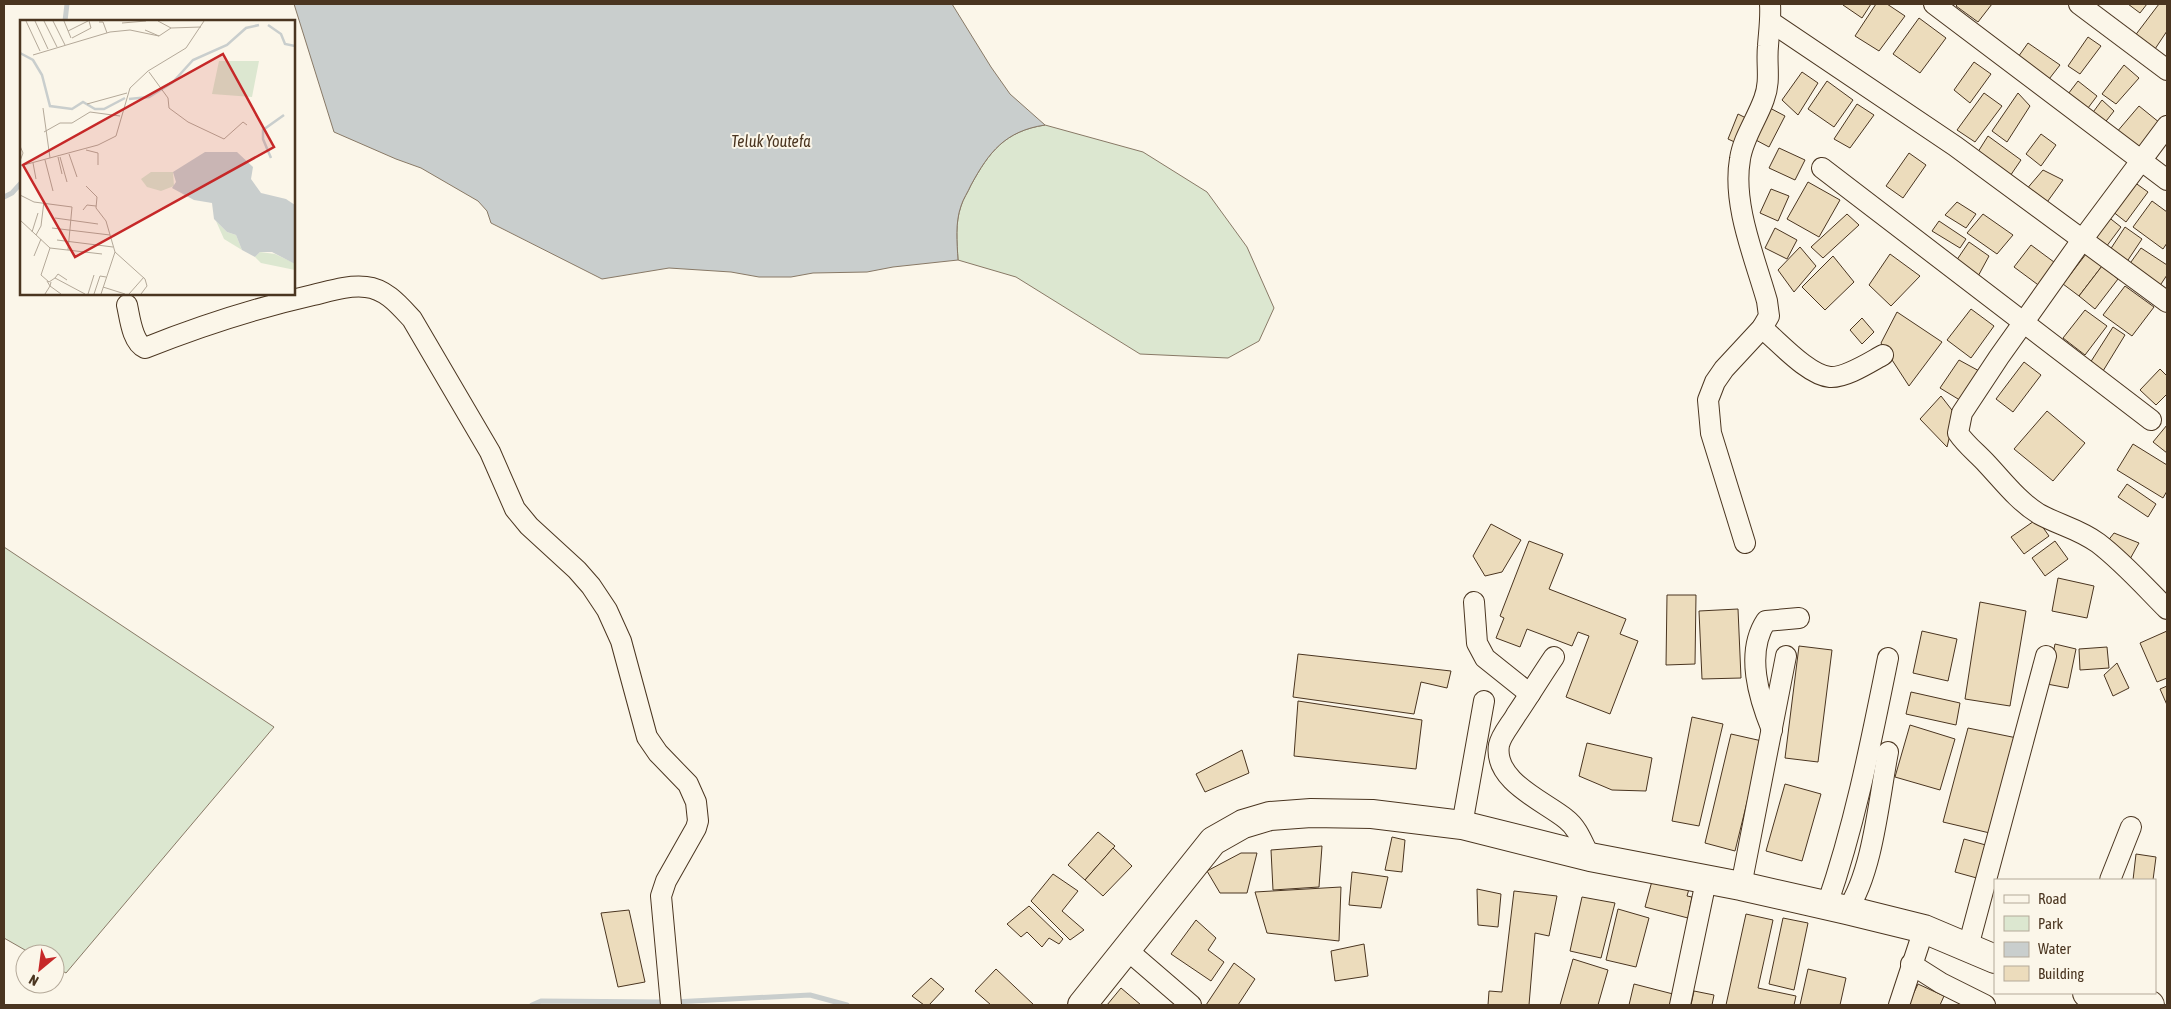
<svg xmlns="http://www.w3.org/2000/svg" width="2171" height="1009" font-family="'Asap Condensed',sans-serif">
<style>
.green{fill:#dce7d0;stroke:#887966}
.water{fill:#c9cecd;stroke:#887966}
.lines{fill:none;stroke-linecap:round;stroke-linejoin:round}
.stream{stroke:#c9cecd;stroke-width:5}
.building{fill:#ecdcbc;stroke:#4a3520}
.minor-casing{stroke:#4a3520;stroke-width:22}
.highway-casing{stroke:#4a3520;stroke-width:30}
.minor{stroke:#fbf6e9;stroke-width:20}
.highway{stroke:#fbf6e9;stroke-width:28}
.labels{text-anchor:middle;stroke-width:4;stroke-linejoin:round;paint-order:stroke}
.water-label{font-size:16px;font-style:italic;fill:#4a3520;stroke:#fbf6e9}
.inset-river{fill:none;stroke:#c9cecd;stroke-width:2.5}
.inset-road{fill:none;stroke:#b4a999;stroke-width:1}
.view{fill:#c62828;fill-opacity:0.15;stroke:#c62828;stroke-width:2.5}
.inset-edge{fill:none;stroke:#4a3520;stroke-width:2.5}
</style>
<rect width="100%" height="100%" fill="#fbf6e9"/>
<!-- green -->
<g class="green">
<path d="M1045 125 1143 152 1207 192 1247 247 1274 308 1259 341 1228 358 1140 354 1016 277 958 260C957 242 955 223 961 206 963 199 968 192 971 185 989 152 1005 131 1045 125Z"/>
<path d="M4 547 274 727 66 973 55 967V954H32L4 938Z"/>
</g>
<!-- water -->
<path class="water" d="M294 4H952L991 67 1010 94 1045 125C1005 131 989 152 971 185 968 192 963 199 961 206 955 223 957 242 958 260L893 267 867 272 813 273 791 277H759L731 272 669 268 602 279 491 223 487 211 478 201 421 168 396 159 334 132Z"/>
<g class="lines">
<!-- stream -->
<g class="stream">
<path d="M65 21 67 4"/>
<path d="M4 197 12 193 21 183"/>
<path d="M674 1002 810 995 847 1005"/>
<path d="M532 1005 541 1001 666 1002"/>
</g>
</g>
<!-- building -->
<g class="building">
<path d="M1844 4H1871L1862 18 1843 5Z"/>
<path d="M1876 4H1887L1905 16 1879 51 1855 36Z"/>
<path d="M1958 4H1992L1978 22 1956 6Z"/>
<path d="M2128 4H2147L2140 13Z"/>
<path d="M2159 4H2167V31L2153 52 2134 37Z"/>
<path d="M1919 18 1946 38 1920 73 1893 54Z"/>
<path d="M2088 37 2101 46 2080 74 2068 66Z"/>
<path d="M2028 43 2060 65 2046 83 2016 60Z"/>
<path d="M1974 62 1991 74 1970 103 1954 90Z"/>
<path d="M2124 65 2139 78 2116 104 2102 94Z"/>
<path d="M1802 72 1818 83 1798 115 1782 100Z"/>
<path d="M1827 81 1853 100 1834 127 1808 109Z"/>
<path d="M2078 81 2097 96 2085 112 2065 98Z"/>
<path d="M1984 93 2002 106 1975 142 1957 130Z"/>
<path d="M2018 93 2030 106 2007 142 1992 131Z"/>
<path d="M2102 100 2114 111 2103 125 2091 115Z"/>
<path d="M1857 104 1874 115 1850 148 1834 139Z"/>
<path d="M2139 106 2160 123 2136 150 2116 133Z"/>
<path d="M1768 107 1785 116 1769 147 1752 138Z"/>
<path d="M1738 114 1748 119 1739 144 1728 139Z"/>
<path d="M2041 134 2056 145 2041 166 2026 154Z"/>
<path d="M1988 136 2021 160 2008 179 1976 155Z"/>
<path d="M1779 148 1805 160 1795 180 1769 168Z"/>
<path d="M1909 153 1926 165 1903 198 1886 186Z"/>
<path d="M2043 170 2063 180 2045 205 2025 191Z"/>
<path d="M1808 182 1840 200 1819 237 1787 219Z"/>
<path d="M2134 182 2148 192 2126 222 2112 211Z"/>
<path d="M1771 189 1789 196 1778 221 1760 213Z"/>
<path d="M2152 201 2167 212V243L2163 249 2133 227Z"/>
<path d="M1957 202 1976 214 1966 228 1945 215Z"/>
<path d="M1847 214 1859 225 1823 258 1811 247Z"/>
<path d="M1983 214 2013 235 1997 254 1967 233Z"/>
<path d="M2107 216 2121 227 2103 251 2088 239Z"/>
<path d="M1939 221 1966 239 1960 248 1932 231Z"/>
<path d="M2125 227 2142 239 2124 266 2108 253Z"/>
<path d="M1775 228 1797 240 1787 259 1765 248Z"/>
<path d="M1969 242 1989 256 1976 280 1954 264Z"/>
<path d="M2031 245 2058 265 2041 287 2014 267Z"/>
<path d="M1800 247 1816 266 1794 292 1778 270Z"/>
<path d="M2141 248 2167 265V275L2157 290 2126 269Z"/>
<path d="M1890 254 1920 276 1891 306 1869 285Z"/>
<path d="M2086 254 2102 266 2079 296 2063 284Z"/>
<path d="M1833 256 1854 282 1825 310 1802 287Z"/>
<path d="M2102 266 2118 279 2095 309 2079 296Z"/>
<path d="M2125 286 2154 307 2132 336 2103 315Z"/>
<path d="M1971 309 1994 326 1971 358 1947 340Z"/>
<path d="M2085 310 2107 326 2085 355 2063 338Z"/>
<path d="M1897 312 1942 342 1909 386 1881 343Z"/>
<path d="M1862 318 1874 332 1862 344 1850 330Z"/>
<path d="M2113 327 2125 335 2103 371 2090 363Z"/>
<path d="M1959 360 1981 372 1963 402 1940 388Z"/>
<path d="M2024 362 2041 375 2013 412 1996 399Z"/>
<path d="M2160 369 2167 376V394L2156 405 2140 390Z"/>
<path d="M1941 396 1955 414 1947 447 1920 419Z"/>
<path d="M2047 411 2085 443 2053 481 2014 449Z"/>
<path d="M2167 425V453L2153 442Z"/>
<path d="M2133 444 2167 465V491L2163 498 2117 470Z"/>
<path d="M2127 484 2156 504 2148 517 2118 497Z"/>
<path d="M2037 519 2049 536 2024 554 2011 537Z"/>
<path d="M1491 524 1521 540 1502 572 1485 576 1473 556Z"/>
<path d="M2114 533 2139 543 2130 559 2107 542Z"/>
<path d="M1529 541 1563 554 1549 589 1626 619 1620 634 1638 641 1610 714 1566 697 1589 636 1578 632 1572 646 1527 629 1520 647 1496 638 1504 618 1500 616Z"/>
<path d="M2055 541 2068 559 2045 576 2032 558Z"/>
<path d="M2058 578 2094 586 2087 618 2052 611Z"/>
<path d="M1667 595H1696L1695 664 1666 665Z"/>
<path d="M1980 602 2026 611 2010 706 1965 699Z"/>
<path d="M1738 609 1741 678 1702 679 1699 611Z"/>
<path d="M1922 631 1957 639 1948 681 1913 673Z"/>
<path d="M2167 631V678L2157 682 2140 643Z"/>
<path d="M2055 644 2076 649 2068 688 2047 684Z"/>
<path d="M1799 646 1832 650 1818 762 1785 758Z"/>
<path d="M2107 647 2109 668 2080 670 2079 649Z"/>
<path d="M1298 654 1451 671 1447 688 1421 682 1414 714 1293 697Z"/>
<path d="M2117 663 2129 688 2113 696 2104 675Z"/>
<path d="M2167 686V705L2160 689Z"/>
<path d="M1911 692 1960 703 1956 725 1906 714Z"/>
<path d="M1298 701 1422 720 1416 769 1294 756Z"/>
<path d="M1692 717 1723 724 1699 826 1672 821Z"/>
<path d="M1910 725 1955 739 1940 790 1895 777Z"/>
<path d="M1968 728 2017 738 1994 834 1943 822Z"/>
<path d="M1731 734 1762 741 1735 851 1705 843Z"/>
<path d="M1587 743 1652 758 1646 791 1612 790 1579 776Z"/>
<path d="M1242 750 1249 773 1205 792 1196 774Z"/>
<path d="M1785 784 1821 794 1802 861 1766 851Z"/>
<path d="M1098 832 1115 846 1085 880 1068 865Z"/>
<path d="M1392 837 1405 840 1402 872 1385 870Z"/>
<path d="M1964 839 1993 847 1984 880 1955 872Z"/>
<path d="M1322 846 1319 887 1273 890 1271 850Z"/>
<path d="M1113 848 1132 866 1103 896 1085 880Z"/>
<path d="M1241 853H1257L1247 893H1220L1207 871Z"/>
<path d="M2136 854 2156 857 2153 880H2133Z"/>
<path d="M1352 872 1388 877 1381 908 1349 905Z"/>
<path d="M1053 874 1078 891 1062 911 1084 930 1070 940 1031 901Z"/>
<path d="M1652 881 1689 889 1687 896 1692 897 1688 918 1645 907Z"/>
<path d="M1341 887 1339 941 1267 933 1255 892Z"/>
<path d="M1477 889 1501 894 1498 927 1478 925Z"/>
<path d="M1514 891 1557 896 1549 936 1535 933 1529 1005H1488L1489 991 1502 992Z"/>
<path d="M1582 897 1615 903 1601 958 1570 951Z"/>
<path d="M1029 906 1063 939 1059 944 1049 938 1042 947 1027 932 1021 937 1007 924Z"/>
<path d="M1618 909 1649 918 1636 967 1606 960Z"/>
<path d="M629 910 645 982 618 987 601 913Z"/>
<path d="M1746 914 1773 920 1758 988 1796 996 1794 1005H1726Z"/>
<path d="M1783 918 1808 923 1794 990 1769 984Z"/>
<path d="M1196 920 1216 938 1208 950 1224 962 1211 981 1171 954Z"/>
<path d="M1364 944 1368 976 1335 981 1331 951Z"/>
<path d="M1573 959 1608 970 1598 1005H1560Z"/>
<path d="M1234 963 1255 979 1238 1005H1206Z"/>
<path d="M996 969 1034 1005H991L975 991Z"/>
<path d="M1808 969 1846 978 1840 1005H1800Z"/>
<path d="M931 978 944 989 929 1005H924L912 996Z"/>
<path d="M1634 984 1673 994 1670 1005H1629Z"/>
<path d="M1918 984 1944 996 1940 1005H1908Z"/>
<path d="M1121 988 1141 1005H1107Z"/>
<path d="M1694 991 1714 995 1712 1005H1691Z"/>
</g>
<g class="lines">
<!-- minor casing -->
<g class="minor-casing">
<g id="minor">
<path d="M1934 4 2167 180"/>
<path d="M2079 4 2167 70"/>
<path d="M1771 22 1955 146 2167 302"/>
<path d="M2167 126 2082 240 1999 357 1962 413 1958 433C1966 445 1977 453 1987 464 2003 481 2018 501 2039 514 2059 525 2079 529 2098 543 2123 562 2145 587 2167 609"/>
<path d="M1822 168 2151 420"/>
<path d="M127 305C130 318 132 342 145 348 200 326 256 308 313 295 330 291 348 285 366 287 386 289 399 305 412 319L490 452 515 509 529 526 577 570 591 586 607 610 621 641 647 737 658 753 688 784 696 802 698 821 696 828 666 881 661 896 671 1005"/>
<path d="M1762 328C1779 342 1808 375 1830 377 1846 378 1870 362 1883 355"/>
<path d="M1745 543 1711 433 1708 400 1715 382 1724 369 1762 328 1769 316 1767 301C1755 258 1732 205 1740 159 1743 138 1757 119 1764 99 1771 81 1766 64 1768 46 1769 31 1771 19 1770 4"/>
<path d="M1474 602 1477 643 1485 658 1530 694"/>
<path d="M1554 657C1541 676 1529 696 1516 715 1511 724 1501 735 1499 745 1493 781 1544 801 1566 819 1578 828 1583 844 1590 857"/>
<path d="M1772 730C1759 698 1745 653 1766 621L1799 618"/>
<path d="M1462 825 1484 701"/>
<path d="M2110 880 2131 827"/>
<path d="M1741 886 1786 656"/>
<path d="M1827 905C1855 824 1871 742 1888 658"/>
<path d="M1847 910C1873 872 1879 798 1888 752"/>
<path d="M1968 947 2046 656"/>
<path d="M1126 949 1191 1005"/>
<path d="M1911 964 1941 983 1985 1005"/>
<path d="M1680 1005 1706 881"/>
<path d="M1899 1005 1924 929"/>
</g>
</g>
<!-- highway casing -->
<g class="highway-casing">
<g id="highway">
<path d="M2087 993 2105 998 2150 1005"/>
<path d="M1082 1005 1213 841 1243 824 1270 816 1311 813 1372 814 1462 825 1590 857 1741 886 1847 910 1924 929 1995 959"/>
</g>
</g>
<!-- minor -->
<use href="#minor" class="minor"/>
<!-- highway -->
<use href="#highway" class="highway"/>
</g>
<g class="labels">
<!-- water labels -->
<g class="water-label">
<text x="771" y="147">Teluk Youtefa</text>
</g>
</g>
<!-- overview -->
<g transform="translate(20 20)">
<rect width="275" height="275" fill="#fbf6e9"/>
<path d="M199 41H239L232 77 192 74ZM131 152H153L154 166 141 171 127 167 121 159ZM196 201 207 212 216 215 222 230 204 219ZM240 232 255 234 274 243 275 250 241 243 235 237Z" fill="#dce7d0"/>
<path d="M185 132H217L233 147 231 159 241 173 266 179 275 185V244L252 232H240L235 237 222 230 216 215 207 212 194 199 192 183 174 180 152 168 156 162 153 152Z" fill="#c9cecd"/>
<path class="inset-river" d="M248 5 261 14 265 24 275 26M0 33 13 40 22 55 30 86 52 89 63 82 75 89H84L105 78M109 79 129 77 153 62 173 40 207 25 226 8 239 5M251 138 243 119V110L264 95"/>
<path class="inset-road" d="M6 1 20 31M15 1 28 29M24 1 37 27M33 1 45 25M44 1 51 18M138 1 151 8 181 7M79 2H83L87 13M102 3 126 1M125 10 139 16M48 11 68 1M52 18 71 8 69 1M13 35 90 12 110 10 139 16 151 8M129 52 148 78 149 88 168 102 204 119 223 102 227 105M67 84 107 73M23 88 30 138M24 112 40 103H52L70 92 100 96M0 126 3 133 0 141M66 130 78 133V145M49 134 57 157M38 137 42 154M40 137 47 162M25 140 33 171M13 143 16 159M0 146 78 125 96 116 110 68 128 51 166 28 184 1M66 166 77 177 76 188 86 201 95 232M0 175 14 182 52 187 48 230M63 190 67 185 76 186M35 198 78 204M0 200 30 228 21 255 29 262 35 258 65 274M32 208 90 215M12 212 18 193M16 215 21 206 24 181M37 220 93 227M30 228 82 234M14 236 21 219M35 258 38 254 47 260M31 262 30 266 41 274M83 267 105 274M25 274 30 266 27 261M68 274 74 255M74 274 80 256 86 257M81 274 95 232 125 259 127 266 121 274M109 274 124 257"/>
<path class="view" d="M203 34 254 127 55 237 3 145Z"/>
<rect width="275" height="275" class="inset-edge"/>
</g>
<!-- border -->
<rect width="2171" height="1009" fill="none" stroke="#4a3520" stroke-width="10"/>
<!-- legend -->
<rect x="1994" y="879" width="162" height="115" fill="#fbf6e9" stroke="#b4a999"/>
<rect x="2004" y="895" width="25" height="8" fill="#fbf6e9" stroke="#b4a999"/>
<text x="2038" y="904" font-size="15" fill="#4a3520">Road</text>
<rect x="2004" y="916" width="25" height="15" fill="#dce7d0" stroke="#b4a999"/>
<text x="2038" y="929" font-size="15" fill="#4a3520">Park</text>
<rect x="2004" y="942" width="25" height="15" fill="#c9cecd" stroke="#b4a999"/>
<text x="2038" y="954" font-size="15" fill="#4a3520">Water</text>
<rect x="2004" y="966" width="25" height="15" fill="#ecdcbc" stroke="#b4a999"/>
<text x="2038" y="979" font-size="15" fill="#4a3520">Building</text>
<!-- north arrow -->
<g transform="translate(40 969) rotate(209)"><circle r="24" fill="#fbf6e9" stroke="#b4a999"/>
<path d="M0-4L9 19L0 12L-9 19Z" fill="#c62828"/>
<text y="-8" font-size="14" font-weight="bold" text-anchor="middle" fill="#4a3520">N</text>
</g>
</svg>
